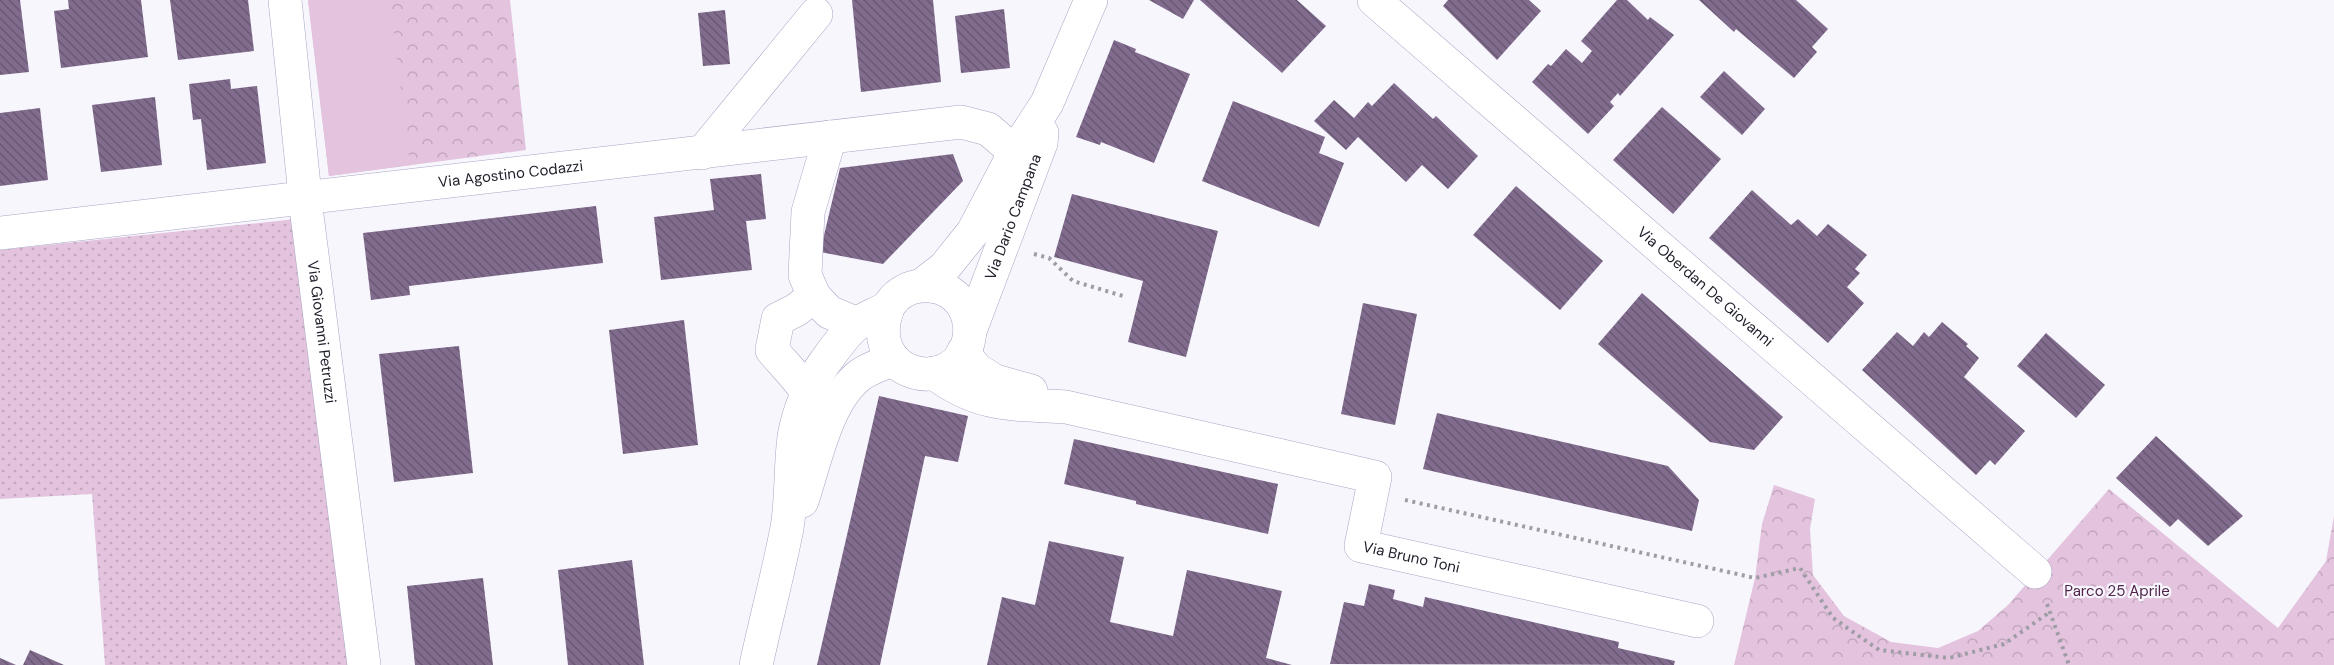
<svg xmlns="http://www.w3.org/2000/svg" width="2334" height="665" font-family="'DM Sans',sans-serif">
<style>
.grass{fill:url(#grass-dots)}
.park{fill:url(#park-crowns)}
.garden{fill:#e3c3dd}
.building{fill:url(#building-back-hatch)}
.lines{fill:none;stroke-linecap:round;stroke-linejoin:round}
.minor-casing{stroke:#a9a5c4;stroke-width:34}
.path{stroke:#9e9da6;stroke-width:4;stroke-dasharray:3 4.5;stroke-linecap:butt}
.minor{stroke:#fff;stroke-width:33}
.labels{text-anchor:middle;stroke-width:4.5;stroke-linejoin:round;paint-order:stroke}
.street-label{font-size:15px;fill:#23212d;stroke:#f7f6fd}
.park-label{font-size:15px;fill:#51244b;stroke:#f7f6fd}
</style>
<defs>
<pattern id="grass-dots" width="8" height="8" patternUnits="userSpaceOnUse" patternTransform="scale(1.5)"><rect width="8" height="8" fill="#e3c3dd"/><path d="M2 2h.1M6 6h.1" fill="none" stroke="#c2a7be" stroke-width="1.8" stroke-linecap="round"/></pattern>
<pattern id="park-crowns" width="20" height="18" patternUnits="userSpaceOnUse" patternTransform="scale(1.5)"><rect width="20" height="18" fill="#e3c3dd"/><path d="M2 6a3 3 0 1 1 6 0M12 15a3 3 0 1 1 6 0" fill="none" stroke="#c2a7be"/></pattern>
<pattern id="building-back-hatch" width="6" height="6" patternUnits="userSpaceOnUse" patternTransform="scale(1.5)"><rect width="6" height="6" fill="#816c8e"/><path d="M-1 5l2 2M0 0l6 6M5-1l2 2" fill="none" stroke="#695874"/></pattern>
</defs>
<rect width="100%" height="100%" fill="#f7f6fd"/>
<!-- grass -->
<path class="grass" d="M296 219 352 665H105L92 494 0 499V250Z"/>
<!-- park -->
<g class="park">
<path d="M308 0H510L526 150 329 176Z"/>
<path d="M1774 485 1815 499 1810 529 1813 575 1844 616 1891 642 1938 648 1978 631 2008 605 2109 489 2278 628 2326 561 2334 516V665H1734L1755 578 1762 524Z"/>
</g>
<!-- garden -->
<path class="garden" d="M308 0H390L410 165 329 176Z"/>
<!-- building -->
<g class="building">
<path d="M0 0H20L29 72 0 75Z"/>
<path d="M68 0H141L148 57 61 68 54 11 69 9Z"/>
<path d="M170 0H248L254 51 178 60Z"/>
<path d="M852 0H933L941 82 861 92Z"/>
<path d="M1149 0H1194L1183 19Z"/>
<path d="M1200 0H1297L1326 26 1282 73Z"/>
<path d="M1448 0H1529L1541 11 1497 60 1443 6Z"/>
<path d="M1617 0H1627L1648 20 1650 17 1674 35 1620 96 1618 93 1610 102 1614 106 1588 134 1532 82 1548 64 1551 66 1566 49 1582 63 1592 51 1581 41Z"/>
<path d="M1699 0H1796L1828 29 1812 47 1817 52 1794 78 1736 29 1734 32Z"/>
<path d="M1004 9 1010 68 961 73 955 16Z"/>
<path d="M725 10 730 64 703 66 698 13Z"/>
<path d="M1114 40 1136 49 1135 52 1190 74 1154 163 1101 142 1100 145 1076 137Z"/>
<path d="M1724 71 1765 109 1742 135 1700 97Z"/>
<path d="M230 79 231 89 257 86 266 163 207 170 201 119 193 120 189 84Z"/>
<path d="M1394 83 1433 119 1436 116 1478 156 1448 189 1422 165 1406 182 1358 137 1346 150 1314 121 1334 100 1354 118 1368 102 1372 106Z"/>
<path d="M155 97 162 165 101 172 92 105Z"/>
<path d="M1233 101 1325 137 1319 153 1344 163 1319 227 1202 181Z"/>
<path d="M1662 107 1721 159 1673 214 1613 160Z"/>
<path d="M40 108 48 180 0 186V113Z"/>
<path d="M953 154 963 181 883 264 820 252 840 168Z"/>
<path d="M761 174 766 219 746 221 752 270 661 280 654 217 714 210 710 179Z"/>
<path d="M1516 186 1603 261 1560 310 1473 235Z"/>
<path d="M1752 190 1791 225 1798 219 1817 236 1828 224 1867 255 1855 269 1860 273 1847 287 1864 303 1828 343 1709 238Z"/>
<path d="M1072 194 1218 231 1186 357 1128 342 1143 281 1054 257Z"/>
<path d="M596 206 603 263 409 286 410 295 371 300 363 233Z"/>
<path d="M1642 293 1783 417 1754 450 1710 442 1598 344Z"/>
<path d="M1363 303 1417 314 1395 425 1341 414Z"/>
<path d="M684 320 698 445 623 454 609 330Z"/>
<path d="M1942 322 1968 344 1966 346 1979 358 1964 377 2025 431 1995 465 1990 460 1976 475 1862 370 1897 332 1913 346 1924 332 1929 337Z"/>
<path d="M2046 333 2105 385 2076 418 2017 366Z"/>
<path d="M459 346 473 473 394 482 379 354Z"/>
<path d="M879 396 968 416 958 462 925 456 880 665H817Z"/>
<path d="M1437 413 1668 466 1699 500 1692 531 1423 469Z"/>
<path d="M2156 436 2243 516 2208 546 2178 519 2170 527 2116 478Z"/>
<path d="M1074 439 1278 484 1268 534 1136 504V501L1064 484Z"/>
<path d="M1049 541 1124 557 1110 622 1173 636 1187 570 1282 591 1266 658 1292 665H987L1002 597 1035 605Z"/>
<path d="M632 560 644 665H568L558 570Z"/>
<path d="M483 578 493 665H415L407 586Z"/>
<path d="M1369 584 1395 590 1393 599 1423 607 1425 597 1619 642 1618 648 1675 661 1674 665 1330 664 1344 602 1364 606Z"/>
<path d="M30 650 64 665H23Z"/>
<path d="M0 658 16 665H0Z"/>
</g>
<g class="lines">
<!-- minor casing -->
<g class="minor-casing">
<g id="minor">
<path id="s1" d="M285 0 307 215 364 665"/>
<path id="s2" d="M1374 0 2035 572"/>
<path d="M830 137 808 212 805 275 814 296 829 312 857 324"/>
<path d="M702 153 816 14"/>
<path id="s3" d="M0 233 961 122 988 129 1015 152"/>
<path d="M922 285 944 268 973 232 1015 152 1047 103 1091 0"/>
<path id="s4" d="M970 331 1041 143 1042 133"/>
<path d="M963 352 976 369 995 381 1031 391"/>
<path id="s5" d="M934 373C979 407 1012 404 1066 407L1375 477 1361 546 1697 621"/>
<path d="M808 394C798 377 784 365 772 350L778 319 796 310 814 296"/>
<path d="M802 501C815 463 826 401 860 375 870 368 881 364 894 360"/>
<path d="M756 665C766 619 778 574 787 528 792 498 790 467 794 437 798 412 810 383 825 362 834 350 845 333 857 324 865 318 876 314 885 309 890 306 892 300 897 296 916 280 947 283 961 303 970 315 972 332 967 346 946 398 863 373 888 308"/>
</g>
</g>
<!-- path -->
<g class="path">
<path d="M1034 254 1049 258 1073 281 1123 296"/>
<path d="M1405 500 1755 578 1800 568 1833 618 1879 650 1949 658 2004 644 2050 612"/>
<path d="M2047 604 2069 665"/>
</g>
<!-- minor -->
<use href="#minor" class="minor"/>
</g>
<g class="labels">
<!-- street labels -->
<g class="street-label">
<text dy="5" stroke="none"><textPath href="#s3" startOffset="514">Via Agostino Codazzi</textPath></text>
<text dy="5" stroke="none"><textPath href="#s4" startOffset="122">Via Dario Campana</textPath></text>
<text dy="5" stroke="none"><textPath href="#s2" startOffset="438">Via Oberdan De Giovanni</textPath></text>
<text dy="5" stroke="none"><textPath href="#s1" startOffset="334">Via Giovanni Petruzzi</textPath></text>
<text dy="5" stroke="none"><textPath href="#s5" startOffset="578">Via Bruno Toni</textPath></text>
</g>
<!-- park labels -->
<g class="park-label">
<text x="2117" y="596">Parco 25 Aprile</text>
</g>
</g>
</svg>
